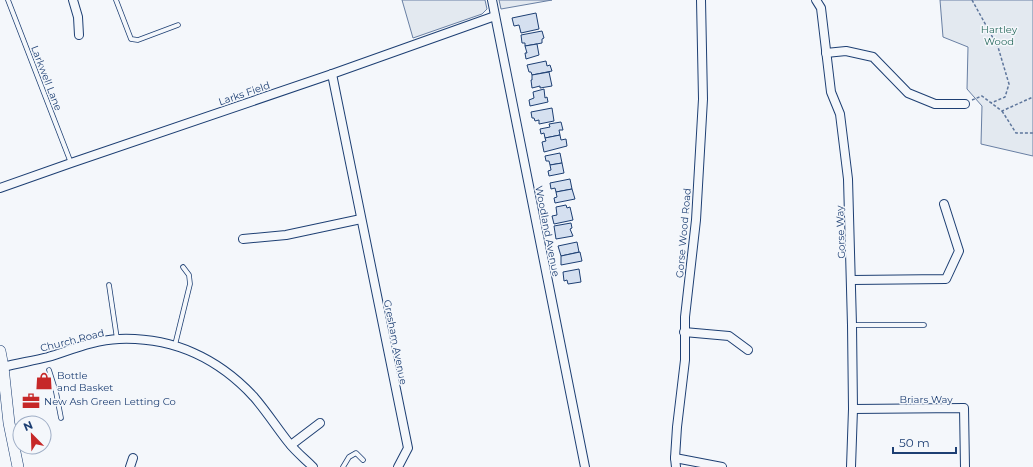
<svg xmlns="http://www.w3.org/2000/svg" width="1033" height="467" font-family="Montserrat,sans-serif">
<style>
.green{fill:#e3e9f0;stroke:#687fa3}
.building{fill:#d5e0f0;stroke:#1d3f73}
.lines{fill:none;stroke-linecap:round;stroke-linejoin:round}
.lane-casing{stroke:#1d3f73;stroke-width:5.5}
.street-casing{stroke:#1d3f73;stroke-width:10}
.secondary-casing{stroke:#1d3f73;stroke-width:12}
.path{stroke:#5e769c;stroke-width:1.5;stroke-dasharray:3 2;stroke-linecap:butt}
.lane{stroke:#f4f7fb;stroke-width:4}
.street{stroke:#f4f7fb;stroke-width:8}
.secondary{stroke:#f4f7fb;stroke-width:11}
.labels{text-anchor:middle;stroke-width:3;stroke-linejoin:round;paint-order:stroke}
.park-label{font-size:10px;fill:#2c6c60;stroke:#f4f7fb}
.street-label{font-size:10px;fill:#1d3f73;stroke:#f4f7fb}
.poi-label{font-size:10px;fill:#1d3f73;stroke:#f4f7fb;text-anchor:start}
</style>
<rect width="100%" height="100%" fill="#f4f7fb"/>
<!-- green -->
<g class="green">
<path d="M402 0H485L487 9 482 14 413 38Z"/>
<path d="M499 0H552L501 9Z"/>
<path d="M940 0H1033V156L981 144 982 106 967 89 968 47 943 37Z"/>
</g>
<!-- building -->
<g class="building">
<path d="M536 13 539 29 521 33 519 25 514 26 512 18Z"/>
<path d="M542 31 544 38 542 39V43L525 46V43H522L521 35Z"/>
<path d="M537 44 539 55 526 59 525 53H527L525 46Z"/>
<path d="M546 61 547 66 550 65 552 71 532 75 531 72H529L527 65Z"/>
<path d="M549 72 552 86 540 88V86L532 88 531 80H532V75Z"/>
<path d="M544 89 545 98 547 97 548 102 530 106 529 100 534 98 533 92Z"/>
<path d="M552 108 554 121 539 124V120L535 121 534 118H532L531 112Z"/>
<path d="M561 122 563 130H559L560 135 545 138 544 133 541 134 540 129 550 127 549 124Z"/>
<path d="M560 135 561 140 566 139 567 146 544 152 542 142 546 141 545 138Z"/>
<path d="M560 153 562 163 550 165 549 161H546L545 156Z"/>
<path d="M562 163 564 173 549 176 548 171 551 170 550 165Z"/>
<path d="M570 179 572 189 556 192 555 188 551 189 550 183Z"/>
<path d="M572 189 575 199 555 203 554 198 557 197 556 192Z"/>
<path d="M566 205 567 208 570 207 573 220 554 224 552 216 557 215 556 207Z"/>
<path d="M571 223 572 228 570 229 573 236 556 239 554 226Z"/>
<path d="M577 242 579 252 561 256 558 246Z"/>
<path d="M580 252 582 261 561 265V256Z"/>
<path d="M579 269 581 282 568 284 567 280 564 281 563 272Z"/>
</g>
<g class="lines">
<!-- lane casing -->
<g class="lane-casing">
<g id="lane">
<path d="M8 0 71 163"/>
<path d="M116 0 131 39 138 40 178 25"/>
<path d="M109 285 117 339"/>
<path d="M852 325H924"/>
<path d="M175 345 190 284 189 275 183 267"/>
<path d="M49 370 56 392 61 418"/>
<path d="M343 467 349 457 356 453 363 460"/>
</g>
</g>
<!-- street casing -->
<g class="street-casing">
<g id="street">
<path d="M73 0 78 17 79 35"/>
<path d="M492 0 585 467"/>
<path d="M816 0 821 8 831 92 840 114 848 179 852 325 853 409 851 467"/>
<path d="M826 53 846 51 873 57 908 93 935 104H965"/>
<path d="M332 74 408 448 398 467"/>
<path d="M0 188 71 163 332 74 495 16"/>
<path d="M243 239 286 235 361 219"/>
<path d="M852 280 946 279 959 251 944 204"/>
<path d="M684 332 729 336 748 350"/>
<path d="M3 367C18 363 33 361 48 357 71 350 94 340 119 339 172 337 218 358 254 397 267 412 277 428 289 443 296 452 305 459 313 467"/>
<path d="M853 409 964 408 965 467"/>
<path d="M291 445 320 423"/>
<path d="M675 458 722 467"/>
<path d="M130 467 133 458"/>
<path d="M676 467 675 458 677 427 685 360V317L696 220 703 99 701 0"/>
</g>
</g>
<!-- secondary casing -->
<g class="secondary-casing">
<path id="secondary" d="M0 351 3 367 9 423 18 467"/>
</g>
<!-- path -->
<g class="path">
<path d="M972 0 998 47 1009 84 1005 97 991 103"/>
<path d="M972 100 982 96 1002 111 1033 97"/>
<path d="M1002 111 1016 133H1033"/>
</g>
<!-- lane -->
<use href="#lane" class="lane"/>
<!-- street -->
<use href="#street" class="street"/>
<!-- secondary -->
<use href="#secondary" class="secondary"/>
</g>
<!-- icons -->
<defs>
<g id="shop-bare" transform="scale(1.38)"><path d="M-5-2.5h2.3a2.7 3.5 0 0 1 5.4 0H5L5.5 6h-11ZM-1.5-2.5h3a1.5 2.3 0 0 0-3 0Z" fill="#c62828" stroke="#f4f7fb" stroke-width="2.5" paint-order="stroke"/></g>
<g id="office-bare" transform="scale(1.38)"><path d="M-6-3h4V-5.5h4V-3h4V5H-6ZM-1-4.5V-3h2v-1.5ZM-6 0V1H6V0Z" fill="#c62828" stroke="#f4f7fb" stroke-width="2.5" paint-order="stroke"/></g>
</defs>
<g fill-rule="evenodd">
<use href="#shop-bare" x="44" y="381"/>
<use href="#office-bare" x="31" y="401"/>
</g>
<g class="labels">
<!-- park labels -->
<g class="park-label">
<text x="999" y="33">Hartley<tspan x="999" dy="12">Wood</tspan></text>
</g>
<!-- street labels -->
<g class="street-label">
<text transform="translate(47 78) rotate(69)" y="4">Larkwell Lane</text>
<text transform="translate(244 93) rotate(-19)" y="4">Larks Field</text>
<text transform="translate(548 231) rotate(79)" y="4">Woodland Avenue</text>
<text transform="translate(840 232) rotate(-92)" y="4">Gorse Way</text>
<text transform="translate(683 233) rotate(-85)" y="4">Gorse Wood Road</text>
<text transform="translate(72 340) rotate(-14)" y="4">Church Road</text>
<text transform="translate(396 342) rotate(79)" y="4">Gresham Avenue</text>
<text x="926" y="403">Briars Way</text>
</g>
<!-- poi labels -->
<g class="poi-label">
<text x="57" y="379">Bottle<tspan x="57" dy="12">and Basket</tspan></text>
<text x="44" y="405">New Ash Green Letting Co</text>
</g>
</g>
<!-- north arrow -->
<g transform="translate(32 435) rotate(337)"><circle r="19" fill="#f4f7fb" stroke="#9eadc5"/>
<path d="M0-3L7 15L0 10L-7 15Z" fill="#c62828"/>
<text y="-6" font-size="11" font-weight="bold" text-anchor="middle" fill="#1d3f73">N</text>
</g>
<!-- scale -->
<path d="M893 447v6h63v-6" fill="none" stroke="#1d3f73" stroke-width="2"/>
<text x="899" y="447" font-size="12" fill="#1d3f73" stroke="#f4f7fb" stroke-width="3" paint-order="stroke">50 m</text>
</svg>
